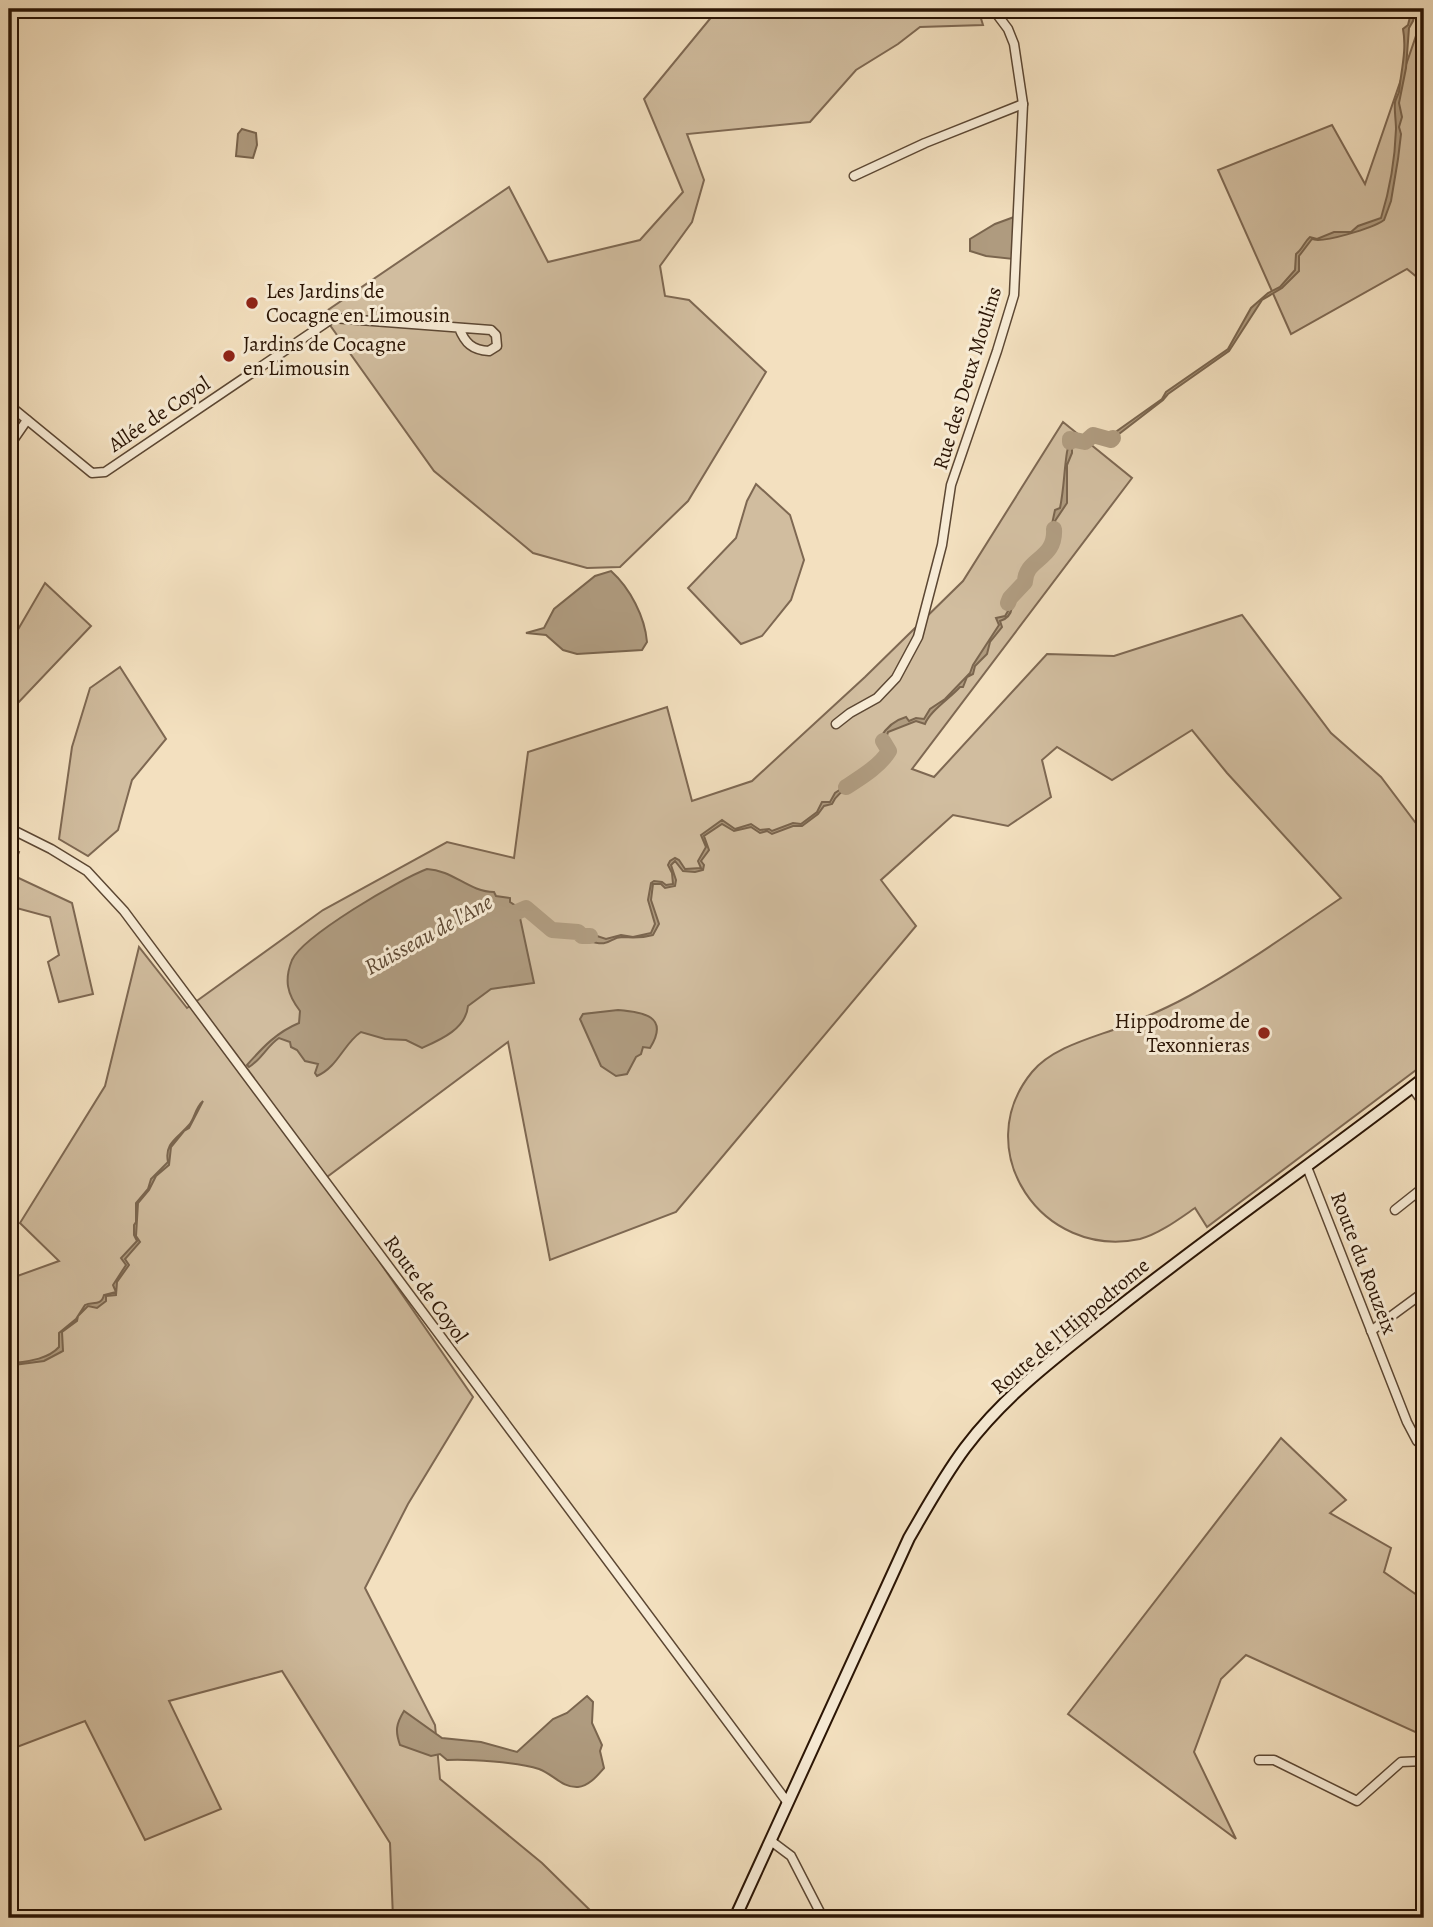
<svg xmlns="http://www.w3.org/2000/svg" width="1433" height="1927" font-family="Alegreya,serif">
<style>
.green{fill:#d1bd9f;stroke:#7e6852;stroke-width:2}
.water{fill:#af9b7f;stroke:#7a654e;stroke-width:2}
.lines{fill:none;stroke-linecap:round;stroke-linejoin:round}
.river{stroke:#af9b7f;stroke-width:16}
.minor-casing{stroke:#5c4733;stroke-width:11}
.secondary-casing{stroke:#2a1404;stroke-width:14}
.minor{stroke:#f7ebd5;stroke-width:8}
.secondary{stroke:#f7ebd5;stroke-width:10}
.poi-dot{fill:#8f2418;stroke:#f7ebd5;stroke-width:2.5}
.labels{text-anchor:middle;stroke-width:6;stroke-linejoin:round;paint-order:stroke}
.poi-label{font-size:21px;fill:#2a1404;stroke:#f7ebd5;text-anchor:start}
.street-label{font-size:21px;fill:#2a1404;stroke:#f7ebd5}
.water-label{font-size:23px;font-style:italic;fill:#5f4a35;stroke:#f7ebd5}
</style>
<rect width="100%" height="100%" fill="#f3e0bf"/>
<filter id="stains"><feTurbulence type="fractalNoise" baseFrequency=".00286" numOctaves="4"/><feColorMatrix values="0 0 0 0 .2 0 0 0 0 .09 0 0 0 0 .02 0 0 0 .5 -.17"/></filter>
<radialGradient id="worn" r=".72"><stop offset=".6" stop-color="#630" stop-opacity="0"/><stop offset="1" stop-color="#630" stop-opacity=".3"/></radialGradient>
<!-- green -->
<g class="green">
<path d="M718 9H976L979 12 983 25 920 27 898 44 856 70 810 122 687 134 704 180 692 222 660 266 665 296 689 300 766 372 688 501 620 567 587 568 533 553 434 471 322 314 509 187 548 262 640 240 683 192 644 99Z"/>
<path d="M1424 23V283L1407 269 1291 334 1218 170 1332 125 1365 184 1418 30Z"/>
<path d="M1063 422 1132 478 912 769 934 777 1047 654 1114 656 1242 615 1331 733 1381 777 1424 834V1064L1207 1227 1195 1208C1179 1219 1159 1234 1140 1239 1042 1260 968 1150 1032 1072 1053 1047 1092 1038 1121 1027 1144 1018 1167 1008 1189 996 1242 967 1291 932 1341 898L1227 773 1192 730 1112 780 1057 747 1042 760 1051 797 1008 826 953 815 881 880 916 926 676 1212 550 1260 508 1042 323 1180 473 1397 408 1504 365 1588 435 1725 440 1779 542 1863 598 1918H393L390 1843 282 1671 169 1701 221 1809 145 1840 85 1721 9 1750V1279L59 1261 20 1223 105 1086 139 947 187 1008 323 910 447 842 514 858 528 752 667 707 692 801 752 781 865 677 963 581Z"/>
<path d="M756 484 790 515 804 560 791 600 762 636 741 644 688 588 736 538 747 501Z"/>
<path d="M45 583 91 626 17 704 9 694V645Z"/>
<path d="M120 667 166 739 132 780 118 830 88 856 59 839 72 747 90 688Z"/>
<path d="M9 847 19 852 10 874 72 903 93 994 59 1002 48 962 59 955 50 917 9 906Z"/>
<path d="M1281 1438 1346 1500 1330 1513 1391 1548 1384 1572 1424 1600V1736L1246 1655 1221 1679 1194 1752 1236 1839 1068 1714Z"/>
</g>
<!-- water -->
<g class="water">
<path d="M1412 9H1416L1413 21 1409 28 1406 68 1399 103 1402 117 1399 127 1401 134 1398 159 1391 201 1384 220C1373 228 1321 244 1312 239L1299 256V271L1282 288 1262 300 1229 351 1168 394 1163 400 1119 434 1112 442 1093 436V434H1106L1112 437 1117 431 1162 399 1166 392 1228 349 1251 308 1268 293 1280 287 1295 270 1296 254C1303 249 1304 242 1310 237L1317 239 1334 232H1351L1358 226 1381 218C1390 189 1395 159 1396 129 1396 120 1394 110 1395 102 1396 98 1398 95 1399 92 1401 71 1407 50 1403 29L1408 25Z"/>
<path d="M242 129 256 133 257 145 253 158 236 156 238 134Z"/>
<path d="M1014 217 1013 259 986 256 970 251V239L995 224Z"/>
<path d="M1070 436 1083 441 1087 439 1088 441 1072 443V453L1067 465V503L1055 521 1059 534C1054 543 1049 552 1044 561H1038L1027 573V583C1022 586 1010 599 1009 603L1012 607C1011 614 1007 619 1000 621L1002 627 990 642 987 654 975 666 973 674 967 677 963 687H960C949 699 930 711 925 724L916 721 888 732 885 743 893 751 890 756 885 757V750L882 746 880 738C886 728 895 720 906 717L909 721 916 718 924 719 930 709 945 699 970 673 973 665 999 625 996 618 1005 616 1008 611 1006 603C1008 597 1018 585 1024 581V575L1033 564 1032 560 1035 557 1040 559 1044 550 1054 538 1052 524 1055 510 1060 508C1064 489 1064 471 1067 452 1069 446 1067 442 1070 436Z"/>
<path d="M611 571C630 588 645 617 647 642L642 650 577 654 563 650 546 635 526 633 544 628 554 609 595 576Z"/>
<path d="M861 776 863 777C853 787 838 790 832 804L824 806 818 814 802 826H793L772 834 767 831 760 833 751 827 734 831 722 824 704 836 709 850 701 861 704 865 703 870 695 872 683 871 675 861 671 865 676 880 675 886 665 888 661 884H653L651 900 659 924 653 935C642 938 634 938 623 937 608 937 612 948 589 941L588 937H582L581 934 570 931 566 935 560 931 553 933 533 913 525 912 524 905 526 904 541 920 552 928 559 927 565 932 577 929 583 935 591 934 606 939 621 935 633 937 651 933 655 924 648 900 651 883 654 881 662 882 666 885 673 884 672 873 668 865 670 861 675 858 679 860 685 869 701 868 698 861 706 847 701 835 722 820 735 829 751 824 760 830 769 829 772 831 793 823 801 824 817 812 822 802H830L835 793Z"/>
<path d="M427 869C453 870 469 892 494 892L496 896 510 898V902L516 906 519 913 534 983 491 989 468 1006C466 1029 440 1040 422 1048L406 1040 385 1039 361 1032C344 1043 338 1067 317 1076L315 1073 318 1064 305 1061 297 1050 291 1047 290 1042 279 1038C267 1046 261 1060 249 1067L247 1065C263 1047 277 1032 299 1023L300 1011C287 994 284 980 292 960 303 936 400 879 427 869Z"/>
<path d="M618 1010C643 1012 670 1016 650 1048L643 1047 641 1054 636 1057 627 1074 616 1076 601 1066 580 1019 583 1014Z"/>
<path d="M203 1101 189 1128 184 1131 171 1147 169 1165 156 1176 149 1190 138 1203 136 1236 140 1242 125 1259 129 1265 117 1282 116 1295 106 1296V1301L97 1308 88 1306 78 1316 77 1321 62 1332 63 1351 61 1352 44 1361 14 1365 10 1363 9 1358 14 1363C30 1361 48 1359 59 1347V1333L76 1319 85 1305C92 1301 101 1307 104 1295L116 1292 113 1285 126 1265 121 1258 137 1241 134 1235V1225L136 1222V1203L148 1189 151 1179 168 1162C164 1143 178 1138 189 1125 195 1118 195 1108 203 1101Z"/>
<path d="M587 1696 593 1702 592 1723 602 1745 600 1751 604 1768C597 1776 589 1786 578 1787 562 1788 553 1774 539 1769 518 1762 469 1759 447 1760L440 1754 431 1756 400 1745C395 1731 396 1724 404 1711L442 1738 481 1742 517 1752 553 1719 567 1713Z"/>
</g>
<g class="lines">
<!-- river -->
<g class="river">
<path d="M1070 442V439L1085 442 1093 435 1111 440 1113 438"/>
<path d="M1008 603 1010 598 1025 582C1025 558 1056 560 1054 529"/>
<path d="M846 787C860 778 880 766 889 751L883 741"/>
<path d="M499 920 526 908 552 930 578 932 582 936H590"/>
</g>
<!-- minor casing -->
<g class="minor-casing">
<g id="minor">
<path d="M854 176 925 143 1023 104"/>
<path d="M9 405 92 473 105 472 333 318 491 330 496 335 497 346 489 351C472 350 465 343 459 328"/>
<path d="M9 446 27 420"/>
<path d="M836 724 850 713 877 698 896 678 918 637 942 545 951 485 997 351 1014 295 1023 104 1014 44 1008 29 993 9"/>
<path d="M9 828 51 849 87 871 124 911 788 1803"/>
<path d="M1412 1087 1424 1104"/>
<path d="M1307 1167 1407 1422 1417 1441 1424 1446"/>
<path d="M1395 1210 1424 1187"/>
<path d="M1371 1331 1424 1292"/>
<path d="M1259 1760H1274L1357 1801 1401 1762 1424 1761"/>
<path d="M771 1841 791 1856 823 1918"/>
</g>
</g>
<!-- secondary casing -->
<g class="secondary-casing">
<path id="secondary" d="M735 1918 909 1538C927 1507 944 1476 965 1448 1007 1392 1064 1351 1118 1308 1218 1229 1323 1156 1424 1078"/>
</g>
<!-- minor -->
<use href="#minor" class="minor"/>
<!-- secondary -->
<use href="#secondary" class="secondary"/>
</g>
<!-- markers -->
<g class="poi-dot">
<circle cx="252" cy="303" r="7"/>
<circle cx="229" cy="356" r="7"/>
<circle cx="1264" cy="1033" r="7"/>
</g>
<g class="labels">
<!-- poi labels -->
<g class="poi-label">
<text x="266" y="298">Les Jardins de<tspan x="266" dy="24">Cocagne en Limousin</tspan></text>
<text x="243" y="351">Jardins de Cocagne<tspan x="243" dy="24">en Limousin</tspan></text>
<text x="1250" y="1028" text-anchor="end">Hippodrome de<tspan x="1250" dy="24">Texonnieras</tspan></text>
</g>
<!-- street labels -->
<g class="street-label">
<text transform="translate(967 378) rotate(-73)" y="7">Rue des Deux Moulins</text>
<text transform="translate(159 414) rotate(-34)" y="7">Allée de Coyol</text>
<text transform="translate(1364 1263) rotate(69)" y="7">Route du Rouzeix</text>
<text transform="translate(426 1289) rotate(54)" y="7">Route de Coyol</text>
<text transform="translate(1070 1326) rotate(-40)" y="7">Route de l'Hippodrome</text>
</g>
<!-- water labels -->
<g class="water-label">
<text transform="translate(428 934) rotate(-29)" y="8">Ruisseau de l'Ane</text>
</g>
</g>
<!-- margin -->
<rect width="1433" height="1927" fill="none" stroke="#f3e0bf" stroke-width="35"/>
<rect x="10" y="10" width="1412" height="1906" fill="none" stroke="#2a1404" stroke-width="3.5"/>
<rect x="18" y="18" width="1398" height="1892" fill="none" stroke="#2a1404" stroke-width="2"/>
<rect width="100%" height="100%" filter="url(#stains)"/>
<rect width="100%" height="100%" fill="url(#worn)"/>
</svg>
